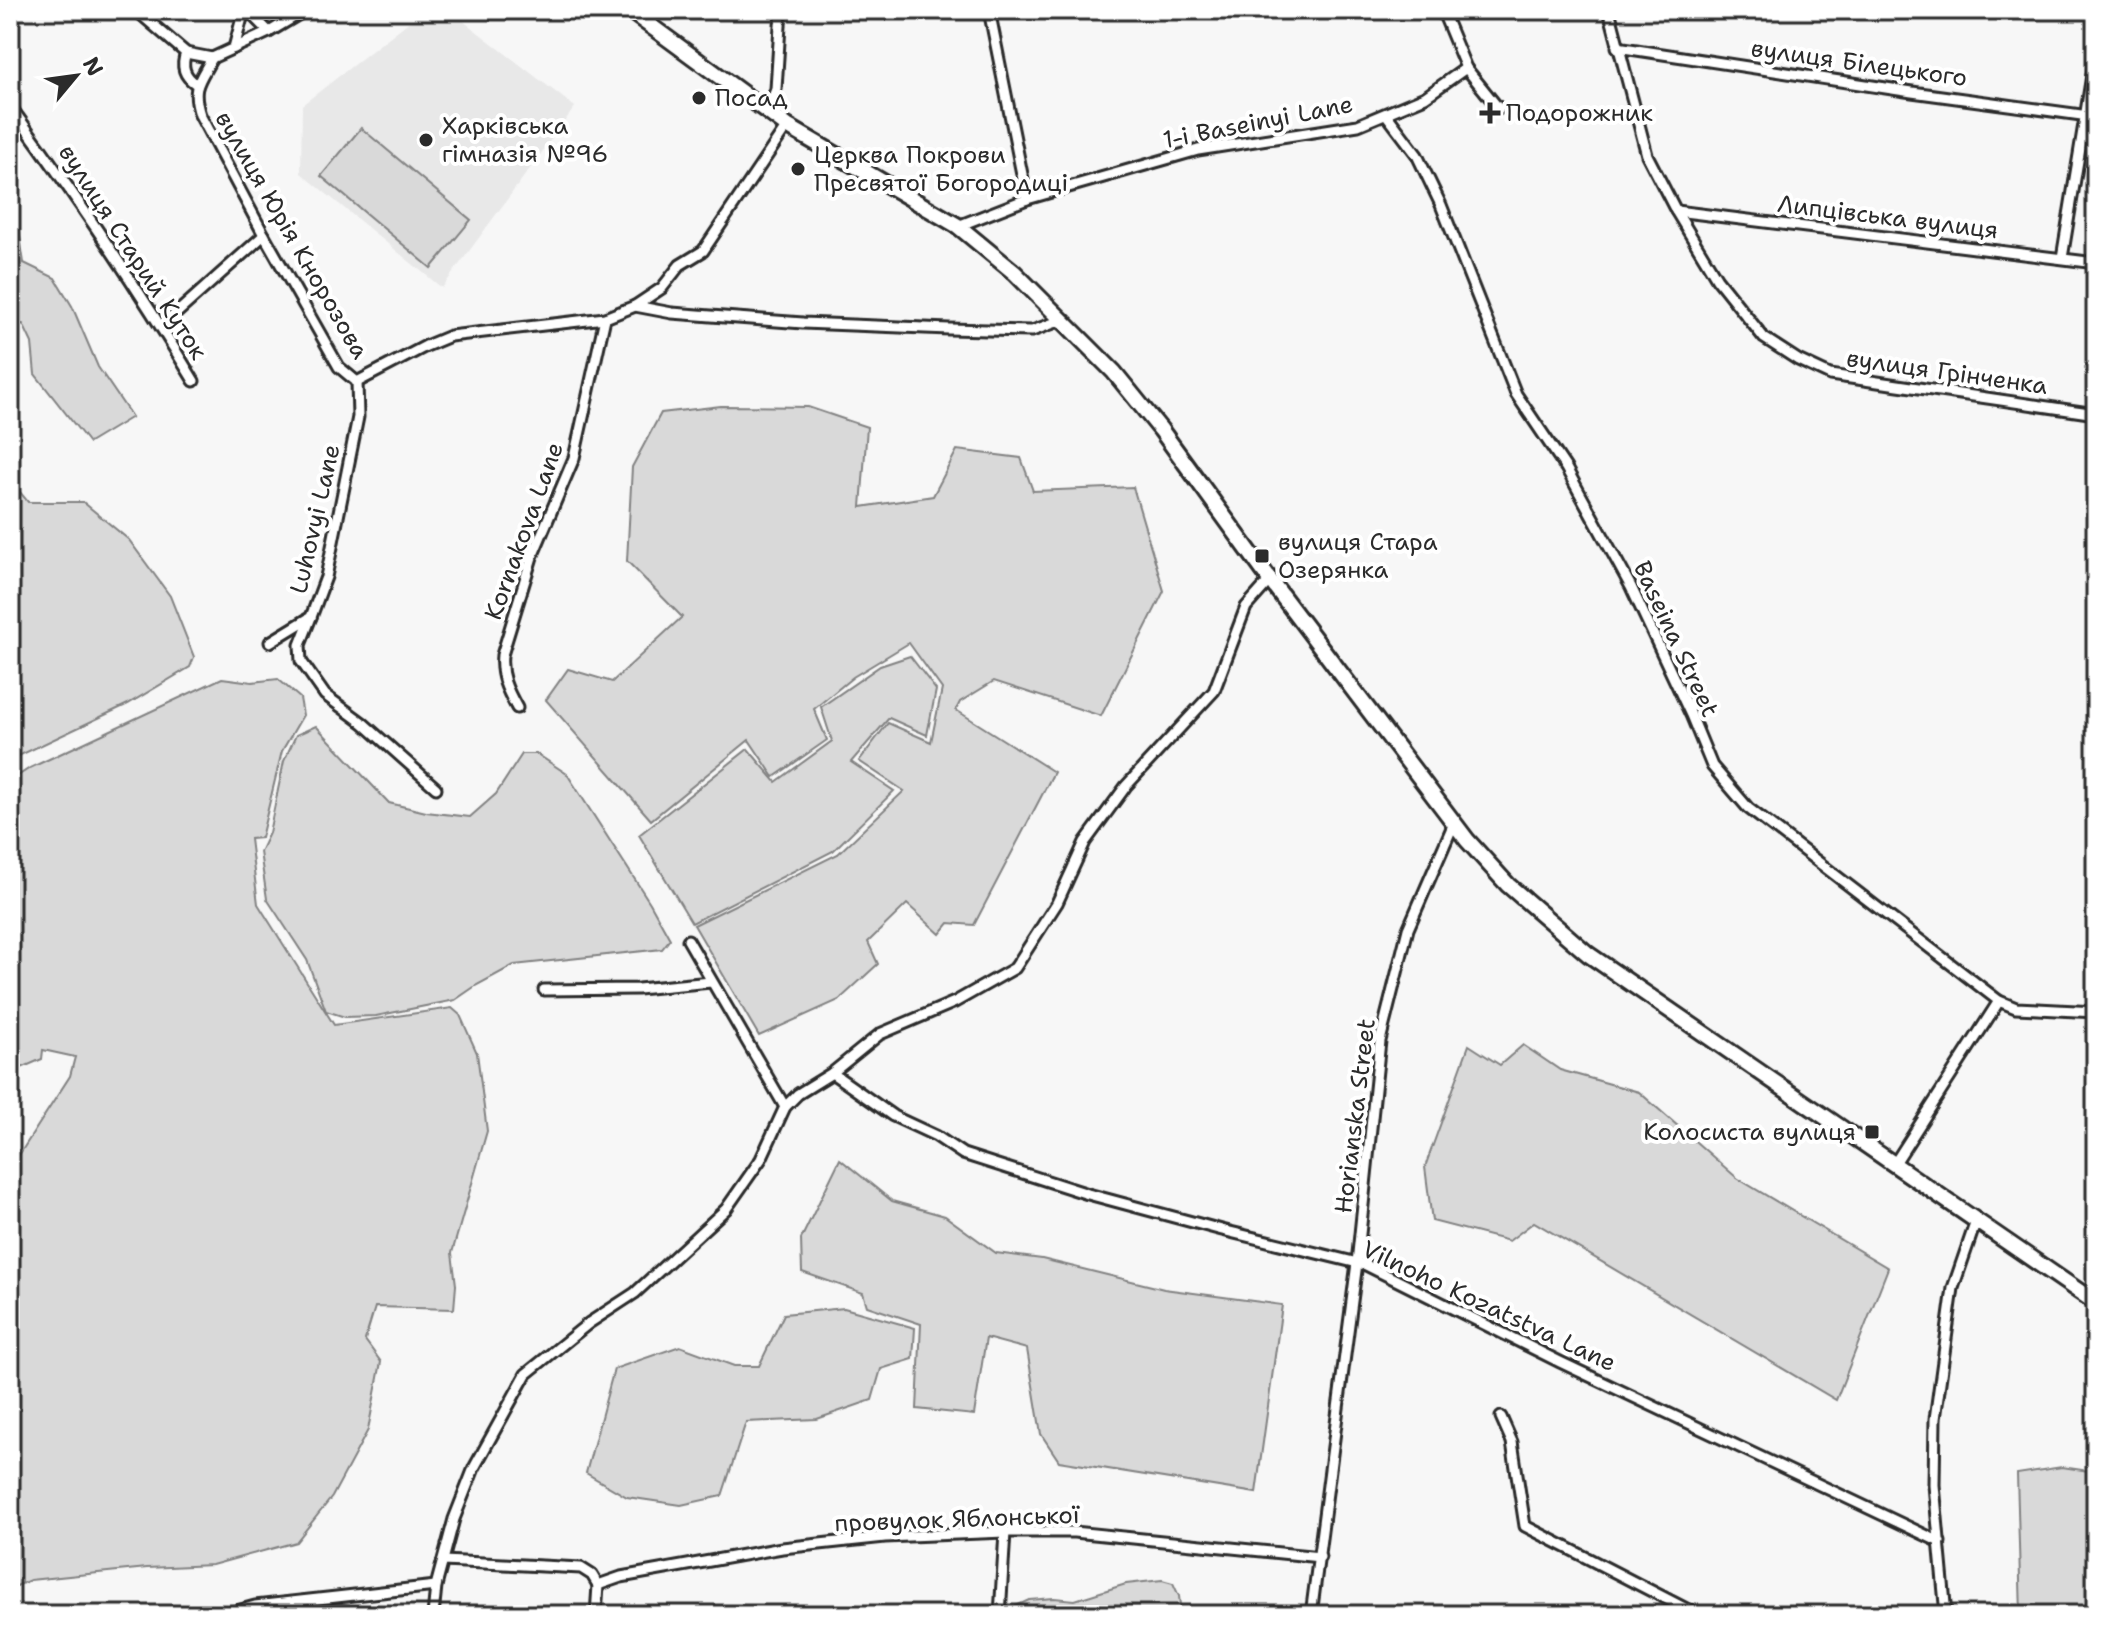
<svg xmlns="http://www.w3.org/2000/svg" width="2106" height="1625" font-family="'Shantell Sans',sans-serif">
<style>
.built{fill:#e8e8e8}
.green{fill:#d9d9d9;stroke:#828282;stroke-width:2}
.lines{fill:none;stroke-linecap:round;stroke-linejoin:round}
.street-casing{stroke:#2b2b2b;stroke-width:15}
.secondary-casing{stroke:#2b2b2b;stroke-width:20}
.street{stroke:#fff;stroke-width:9}
.secondary{stroke:#fff;stroke-width:14}
.poi-dot{fill:#2b2b2b;stroke:#fff;stroke-width:3}
.labels{text-anchor:middle;stroke-width:8;stroke-linejoin:round;paint-order:stroke}
.street-label{font-size:24px;fill:#2b2b2b;stroke:#fff}
.poi-label{font-size:24px;fill:#2b2b2b;stroke:#fff;text-anchor:start}
</style>
<rect width="100%" height="100%" fill="#f7f7f7"/>
<filter id="ink" filterUnits="userSpaceOnUse"><feTurbulence type="fractalNoise" baseFrequency=".0125" numOctaves="2"/><feDisplacementMap in="SourceGraphic" scale="16" xChannelSelector="R" yChannelSelector="G"/><feConvolveMatrix kernelMatrix="1 2 1 2 8 2 1 2 1" color-interpolation-filters="sRGB"/></filter>
<g filter="url(#ink)">
<!-- built -->
<path class="built" d="M424 10H449L575 107 442 288 301 173 302 105Z"/>
<!-- green -->
<g class="green">
<path d="M361 128 471 220 431 268 321 176Z"/>
<path d="M10 215 19 230 24 263 55 278 72 306 98 367 132 417 89 443 35 374 32 343 23 324 10 325Z"/>
<path d="M721 406 808 407 867 427 861 507 933 496 957 450 1021 458 1033 491 1133 487 1164 591 1101 716 994 681 960 702 956 710 1054 772 974 925 949 923 940 934 907 904 868 942 878 964 839 1000 759 1036 694 925 838 854 904 791 859 761 888 723 931 742 942 689 909 643 853 677 814 709 827 740 774 777 749 740 651 820 546 700 568 669 612 682 682 617 627 561 632 467 661 413Z"/>
<path d="M10 480 28 502H83L129 540 170 596 194 657 190 667 128 704 10 760Z"/>
<path d="M910 656 936 690 927 735 889 718 851 762 894 791 833 851 692 923 639 835 748 749 776 782 832 741 821 707 880 666Z"/>
<path d="M222 678 252 682 278 679 300 698 303 715 282 751 261 838 250 839 258 904 334 1025 452 1008 460 1015 477 1053 487 1131 452 1253 456 1285 454 1309 375 1307 365 1340 381 1362 368 1430 332 1497 296 1542 212 1565 147 1568 30 1580 10 1589V1169L70 1076 75 1057 43 1050 42 1059 10 1073V781L30 768Z"/>
<path d="M316 726 389 803 426 812 470 817 496 794 522 754H537L567 774 650 903 670 939 662 949 514 965 477 985 455 1000 376 1016 345 1017 326 1011 307 960 267 899 260 852 269 833 284 761 296 735Z"/>
<path d="M1469 1045 1500 1065 1523 1045 1560 1070 1639 1092 1737 1178 1888 1268 1836 1400 1534 1222 1509 1241 1432 1221 1425 1167Z"/>
<path d="M840 1159 892 1201 945 1216 996 1253 1042 1259 1164 1289 1282 1305 1256 1493 1059 1461 1041 1434 1027 1349 986 1338 974 1415 917 1409 921 1324 867 1306 863 1293 802 1272 801 1239Z"/>
<path d="M844 1308 915 1328 913 1359 881 1369 872 1400 817 1419 746 1422 722 1496 681 1505 627 1497 586 1473 614 1369 680 1346 734 1366H759L784 1314Z"/>
<path d="M2062 1467 2096 1472V1615H2021L2017 1474Z"/>
<path d="M1162 1580 1173 1583 1179 1596 1181 1615H1015L1016 1606 1029 1600 1054 1598 1075 1600 1126 1584Z"/>
</g>
<g class="lines">
<!-- street casing -->
<g class="street-casing">
<g id="street">
<path d="M136 10 186 53 212 58"/>
<path d="M247 10 269 32"/>
<path d="M989 10 1027 199"/>
<path d="M1442 10 1466 68 1499 109"/>
<path d="M1609 10 1647 155 1676 211 1717 279 1764 338 1798 360 1830 375 2096 414"/>
<path d="M1617 47 1912 92 2096 117"/>
<path d="M234 48 244 10"/>
<path d="M186 53C181 66 184 76 196 84"/>
<path d="M212 58C199 82 191 87 200 115L264 235 339 367 357 382 426 346 450 336 605 318 635 306 672 313 803 323 949 329 1032 331 1062 320"/>
<path d="M212 58 269 32 306 10"/>
<path d="M10 106C75 195 137 286 194 381"/>
<path d="M767 113 776 89 781 10"/>
<path d="M1386 114 1417 155 1441 205 1516 394 1566 468 1631 587 1691 715 1712 766 1748 808 1999 1001 2016 1008 2096 1012"/>
<path d="M1676 211 2096 263"/>
<path d="M958 226 1027 199 1198 150 1358 125 1425 97 1466 68"/>
<path d="M2062 258 2096 51"/>
<path d="M635 306 662 288 680 265 703 251 787 126"/>
<path d="M161 327 264 235"/>
<path d="M311 617 300 645 301 661 325 695 363 723 436 788"/>
<path d="M270 642 311 617 326 577 358 417 357 382"/>
<path d="M517 708C507 690 500 676 502 655L532 557 574 458 605 318"/>
<path d="M688 940 785 1107"/>
<path d="M544 990 638 989 711 982"/>
<path d="M832 1073 893 1116 936 1136 963 1154 1088 1194 1222 1230 1366 1265 1560 1362 1940 1542"/>
<path d="M1895 1163 1999 1001"/>
<path d="M1501 1417 1512 1442 1525 1526 1698 1615"/>
<path d="M443 1561 581 1568 592 1575 598 1585"/>
<path d="M598 1585 621 1577 782 1548 885 1537 1005 1532H1074L1320 1557"/>
<path d="M222 1615 255 1606 436 1586"/>
<path d="M433 1615 436 1586 454 1519 474 1468 526 1374 589 1323 635 1293 726 1209 761 1159 785 1107 798 1094 832 1073 880 1034 955 1002 1015 968 1057 903 1085 842 1126 786 1214 691 1246 607 1270 580"/>
<path d="M596 1615 598 1585"/>
<path d="M1000 1615 1005 1532"/>
<path d="M1311 1615 1357 1263 1380 1041 1408 929 1454 823"/>
<path d="M1946 1615 1934 1485 1935 1419 1953 1288 1976 1221"/>
</g>
</g>
<!-- secondary casing -->
<g class="secondary-casing">
<path id="secondary" d="M629 10 787 126 958 226 1015 273 1114 372 1161 430 1270 580 1467 840 1508 885 1588 954 2096 1303"/>
</g>
<!-- street -->
<use href="#street" class="street"/>
<!-- secondary -->
<use href="#secondary" class="secondary"/>
</g>
</g>
<!-- markers -->
<g class="poi-dot">
<circle cx="699" cy="98" r="8"/>
<path d="M1486 101h8v8h8v8h-8v8h-8v-8h-8v-8h8z"/>
<circle cx="426" cy="140" r="8"/>
<circle cx="798" cy="169" r="8"/>
<rect x="1254" y="548" width="16" height="16" rx="4"/>
<rect x="1864" y="1124" width="16" height="16" rx="4"/>
</g>
<g class="labels">
<!-- street labels -->
<g class="street-label">
<text transform="translate(1859 63) rotate(8)" y="8">вулиця Білецького</text>
<text transform="translate(1258 122) rotate(-11)" y="8">1-i Baseinyi Lane</text>
<text transform="translate(1888 217) rotate(7)" y="8">Липцівська вулиця</text>
<text transform="translate(292 235) rotate(60)" y="8">вулиця Юрія Кнорозова</text>
<text transform="translate(133 252) rotate(57)" y="8">вулиця Старий Куток</text>
<text transform="translate(1947 372) rotate(8)" y="8">вулиця Грінченка</text>
<text transform="translate(315 519) rotate(-77)" y="8">Luhovyi Lane</text>
<text transform="translate(524 531) rotate(-70)" y="8">Kornakova Lane</text>
<text transform="translate(1676 639) rotate(65)" y="8">Baseina Street</text>
<text transform="translate(1355 1116) rotate(-83)" y="8">Horianska Street</text>
<text transform="translate(1489 1306) rotate(25)" y="8">Vilnoho Kozatstva Lane</text>
<text transform="translate(957 1519) rotate(-2)" y="8">провулок Яблонської</text>
</g>
<!-- poi labels -->
<g class="poi-label">
<text x="715" y="106">Посад</text>
<text x="1506" y="121">Подорожник</text>
<text x="442" y="134">Харківська<tspan x="442" dy="28">гімназія №96</tspan></text>
<text x="814" y="163">Церква Покрови<tspan x="814" dy="28">Пресвятої Богородиці</tspan></text>
<text x="1278" y="550">вулиця Стара<tspan x="1278" dy="28">Озерянка</tspan></text>
<text x="1856" y="1140" text-anchor="end">Колосиста вулиця</text>
</g>
</g>
<!-- margin -->
<rect width="2106" height="1625" fill="none" stroke="#fff" stroke-width="40"/>
<rect x="20" y="20" width="2066" height="1585" fill="none" stroke="#2b2b2b" stroke-width="3" filter="url(#ink)"/>
<!-- north arrow -->
<g transform="translate(76 76) rotate(61)" stroke="#ffffff" stroke-width="6" paint-order="stroke">
<path d="M0-6L14 30L0 20L-14 30Z" fill="#2b2b2b"/>
<text y="-12" font-size="22" font-weight="bold" text-anchor="middle" fill="#2b2b2b">N</text>
</g>
</svg>
